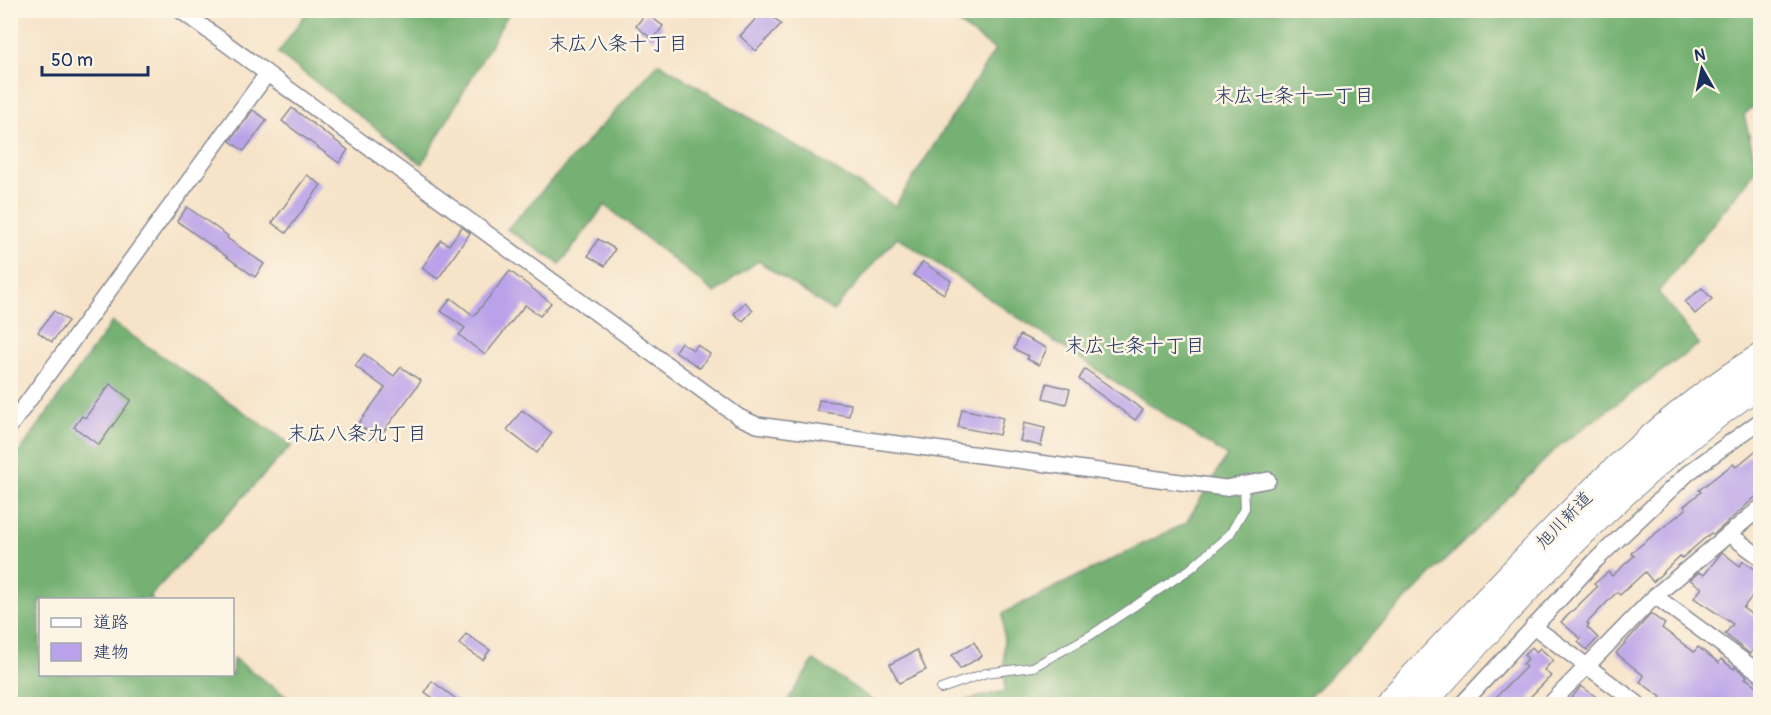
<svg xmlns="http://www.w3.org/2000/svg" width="1771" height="715" font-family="Pangolin,'Klee One',sans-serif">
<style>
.forest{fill:#74b172;stroke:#487068;stroke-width:1.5}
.building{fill:#b9a2e9}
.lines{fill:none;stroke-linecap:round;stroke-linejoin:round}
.service-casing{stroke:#888993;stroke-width:10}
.minor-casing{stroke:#888993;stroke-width:18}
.trunk-casing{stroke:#888993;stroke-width:28}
.service{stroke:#fff;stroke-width:8}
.minor{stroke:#fff;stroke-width:15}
.trunk{stroke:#fff;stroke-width:26}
.labels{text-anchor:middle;stroke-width:5;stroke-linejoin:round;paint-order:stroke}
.street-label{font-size:18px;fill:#1b2f5e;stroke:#fcf5e5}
.neighbourhood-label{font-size:20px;fill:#1b2f5e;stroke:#fcf5e5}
</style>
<rect width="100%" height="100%" fill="#fcf5e5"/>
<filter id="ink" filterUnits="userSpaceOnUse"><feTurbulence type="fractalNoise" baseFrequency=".0167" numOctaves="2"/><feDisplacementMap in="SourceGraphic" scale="12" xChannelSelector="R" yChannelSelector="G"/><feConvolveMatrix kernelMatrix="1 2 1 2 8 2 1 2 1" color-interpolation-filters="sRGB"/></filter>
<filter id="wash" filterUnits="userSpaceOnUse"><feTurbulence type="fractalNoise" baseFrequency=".008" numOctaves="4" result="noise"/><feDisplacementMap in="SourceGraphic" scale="24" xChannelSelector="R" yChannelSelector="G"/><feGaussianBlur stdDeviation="1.35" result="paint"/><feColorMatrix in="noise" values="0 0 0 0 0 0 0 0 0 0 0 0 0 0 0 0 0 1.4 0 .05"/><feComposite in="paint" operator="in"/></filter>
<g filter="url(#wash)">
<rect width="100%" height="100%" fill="#f6e3c8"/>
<!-- forest -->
<g class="forest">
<path d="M308 11V10L510 11 422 164 278 53Z"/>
<path d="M942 11H1760V100L1744 115 1757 169 1658 292 1699 344 1560 445 1302 704H950L1005 691 1003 613 1186 523 1227 456 897 237 833 311 758 261 715 293 605 205 560 264 507 229 659 63 895 206 995 50Z"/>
<path d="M112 322 292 445 149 597 152 599 40 600V674H232L233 658 297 704H11V464Z"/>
<path d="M814 660 878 704H785Z"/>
</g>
<g id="blocks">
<!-- building -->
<g class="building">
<path d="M764 10H766L781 24 756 51 740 36Z"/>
<path d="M646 13 663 26 653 40 636 26Z"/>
<path d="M292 108 348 150 339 163 282 121Z"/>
<path d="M253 110 267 120 244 151 230 141Z"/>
<path d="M307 175 321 185 286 233 272 223Z"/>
<path d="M187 207 228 236 227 238 264 264 255 277 177 221Z"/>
<path d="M462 227 470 233 438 279 422 268 441 240 449 245Z"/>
<path d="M598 239 615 249 605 266 588 256Z"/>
<path d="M923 262 951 281 944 294 913 275Z"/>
<path d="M510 271 551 303 540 316 525 305 485 355 459 335 465 328 441 311 451 298 474 316Z"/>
<path d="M1702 288 1712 299 1695 314 1685 302Z"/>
<path d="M745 302 753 310 743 321 734 314Z"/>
<path d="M54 311 68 321 52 342 38 332Z"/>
<path d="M1020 335 1047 348 1039 365 1027 359 1029 356 1014 349Z"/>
<path d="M681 342 693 350 697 345 710 354 700 368 675 351Z"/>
<path d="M364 354 394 376 401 367 421 381 378 439 358 424 385 388 355 366Z"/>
<path d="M1085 369 1143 410 1135 420 1079 379Z"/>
<path d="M1047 383 1070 389 1066 404 1043 398Z"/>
<path d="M110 384 131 400 99 445 74 427 82 416 85 418Z"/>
<path d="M819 400 851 404 849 416 817 411Z"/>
<path d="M962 409 1003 418 999 435 958 427Z"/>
<path d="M522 410 552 433 537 453 507 430Z"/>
<path d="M1024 423 1045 428 1041 446 1020 441Z"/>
<path d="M1761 446V492L1714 534 1711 533 1682 558 1680 556 1653 582 1645 572 1620 595 1617 592 1587 623 1589 625 1587 627 1598 638 1587 650 1578 642 1581 639 1561 622 1597 587 1594 584 1608 572 1612 576 1634 556 1631 553 1686 509 1684 506 1701 492 1699 490 1733 464 1736 467Z"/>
<path d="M1722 552 1740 566 1743 561 1761 573V585L1743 608 1761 621V633L1754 642 1757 645 1750 654 1725 634 1733 624 1694 598 1702 588 1690 580 1699 572 1704 575Z"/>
<path d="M1651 614 1665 624 1662 628 1694 652 1698 647 1719 663 1721 659 1734 669 1735 667 1747 676 1745 678 1761 688V705H1655L1661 697 1640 682 1644 676 1616 653Z"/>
<path d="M466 634 490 650 483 660 459 644Z"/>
<path d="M974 642 982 656 960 669 952 655Z"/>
<path d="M1532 647 1536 652 1540 648 1553 660 1544 670 1551 676 1529 698 1535 705H1488L1526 667 1523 664 1528 659 1524 655Z"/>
<path d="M917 650 926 670 899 683 890 664Z"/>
<path d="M432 681 464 705H442L425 692Z"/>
<path d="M1581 686 1595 696 1605 705H1566Z"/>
</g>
</g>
</g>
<g filter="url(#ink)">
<use href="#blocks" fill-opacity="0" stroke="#888993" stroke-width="1.5"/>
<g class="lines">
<!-- service casing -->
<g class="service-casing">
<g id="service">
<path d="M10 294 12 301 10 308"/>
<path d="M941 689 986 673 1033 667 1091 635 1190 569 1230 534 1245 508 1244 484"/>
</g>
</g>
<!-- minor casing -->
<g class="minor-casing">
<g id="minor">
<path d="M180 10 739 417 757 425 1225 488 1268 480"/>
<path d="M10 426 267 74"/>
<path d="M1729 534 1760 557"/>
<path d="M1655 596 1760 673"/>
<path d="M1533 626 1638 704"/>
<path d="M1462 704 1596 560 1688 473 1760 421"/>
<path d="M1550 704 1655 596 1760 508"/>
</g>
</g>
<!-- trunk casing -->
<g class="trunk-casing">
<g id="trunk">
<path d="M1387 704C1430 659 1473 614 1516 569 1591 490 1667 414 1760 357"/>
<path d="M1422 704C1526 589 1631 472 1760 384"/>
</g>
</g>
<!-- service -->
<use href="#service" class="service"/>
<!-- minor -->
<use href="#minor" class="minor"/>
<!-- trunk -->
<use href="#trunk" class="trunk"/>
</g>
</g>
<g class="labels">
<!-- street labels -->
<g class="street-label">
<text transform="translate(1564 520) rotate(-46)" y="6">旭川新道</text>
</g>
<!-- neighbourhood labels -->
<g class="neighbourhood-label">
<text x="618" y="50">末広八条十丁目</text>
<text x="1294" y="102">末広七条十一丁目</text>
<text x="1135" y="352">末広七条十丁目</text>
<text x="357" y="440">末広八条九丁目</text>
</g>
</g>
<!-- margin -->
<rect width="1771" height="715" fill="none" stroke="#fcf5e5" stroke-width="36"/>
<!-- legend -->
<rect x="39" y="598" width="195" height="78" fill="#fcf5e5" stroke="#a2a6af" stroke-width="1.5"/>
<rect x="51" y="618" width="30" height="9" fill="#ffffff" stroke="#a2a6af" stroke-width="1.5"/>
<text x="93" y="628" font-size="18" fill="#1b2f5e">道路</text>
<rect x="51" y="643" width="30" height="18" fill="#b9a2e9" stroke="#a2a6af" stroke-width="1.5"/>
<text x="93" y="658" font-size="18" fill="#1b2f5e">建物</text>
<!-- north arrow -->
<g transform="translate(1702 69) rotate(351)" stroke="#fcf5e5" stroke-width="4.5" paint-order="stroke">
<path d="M0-4.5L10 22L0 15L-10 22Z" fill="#1b2f5e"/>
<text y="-9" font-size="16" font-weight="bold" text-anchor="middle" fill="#1b2f5e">N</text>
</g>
<!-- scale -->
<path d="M42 66v9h106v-9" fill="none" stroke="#1b2f5e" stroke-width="3"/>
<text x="51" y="66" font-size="18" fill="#1b2f5e" stroke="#fcf5e5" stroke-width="4.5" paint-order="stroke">50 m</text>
</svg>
